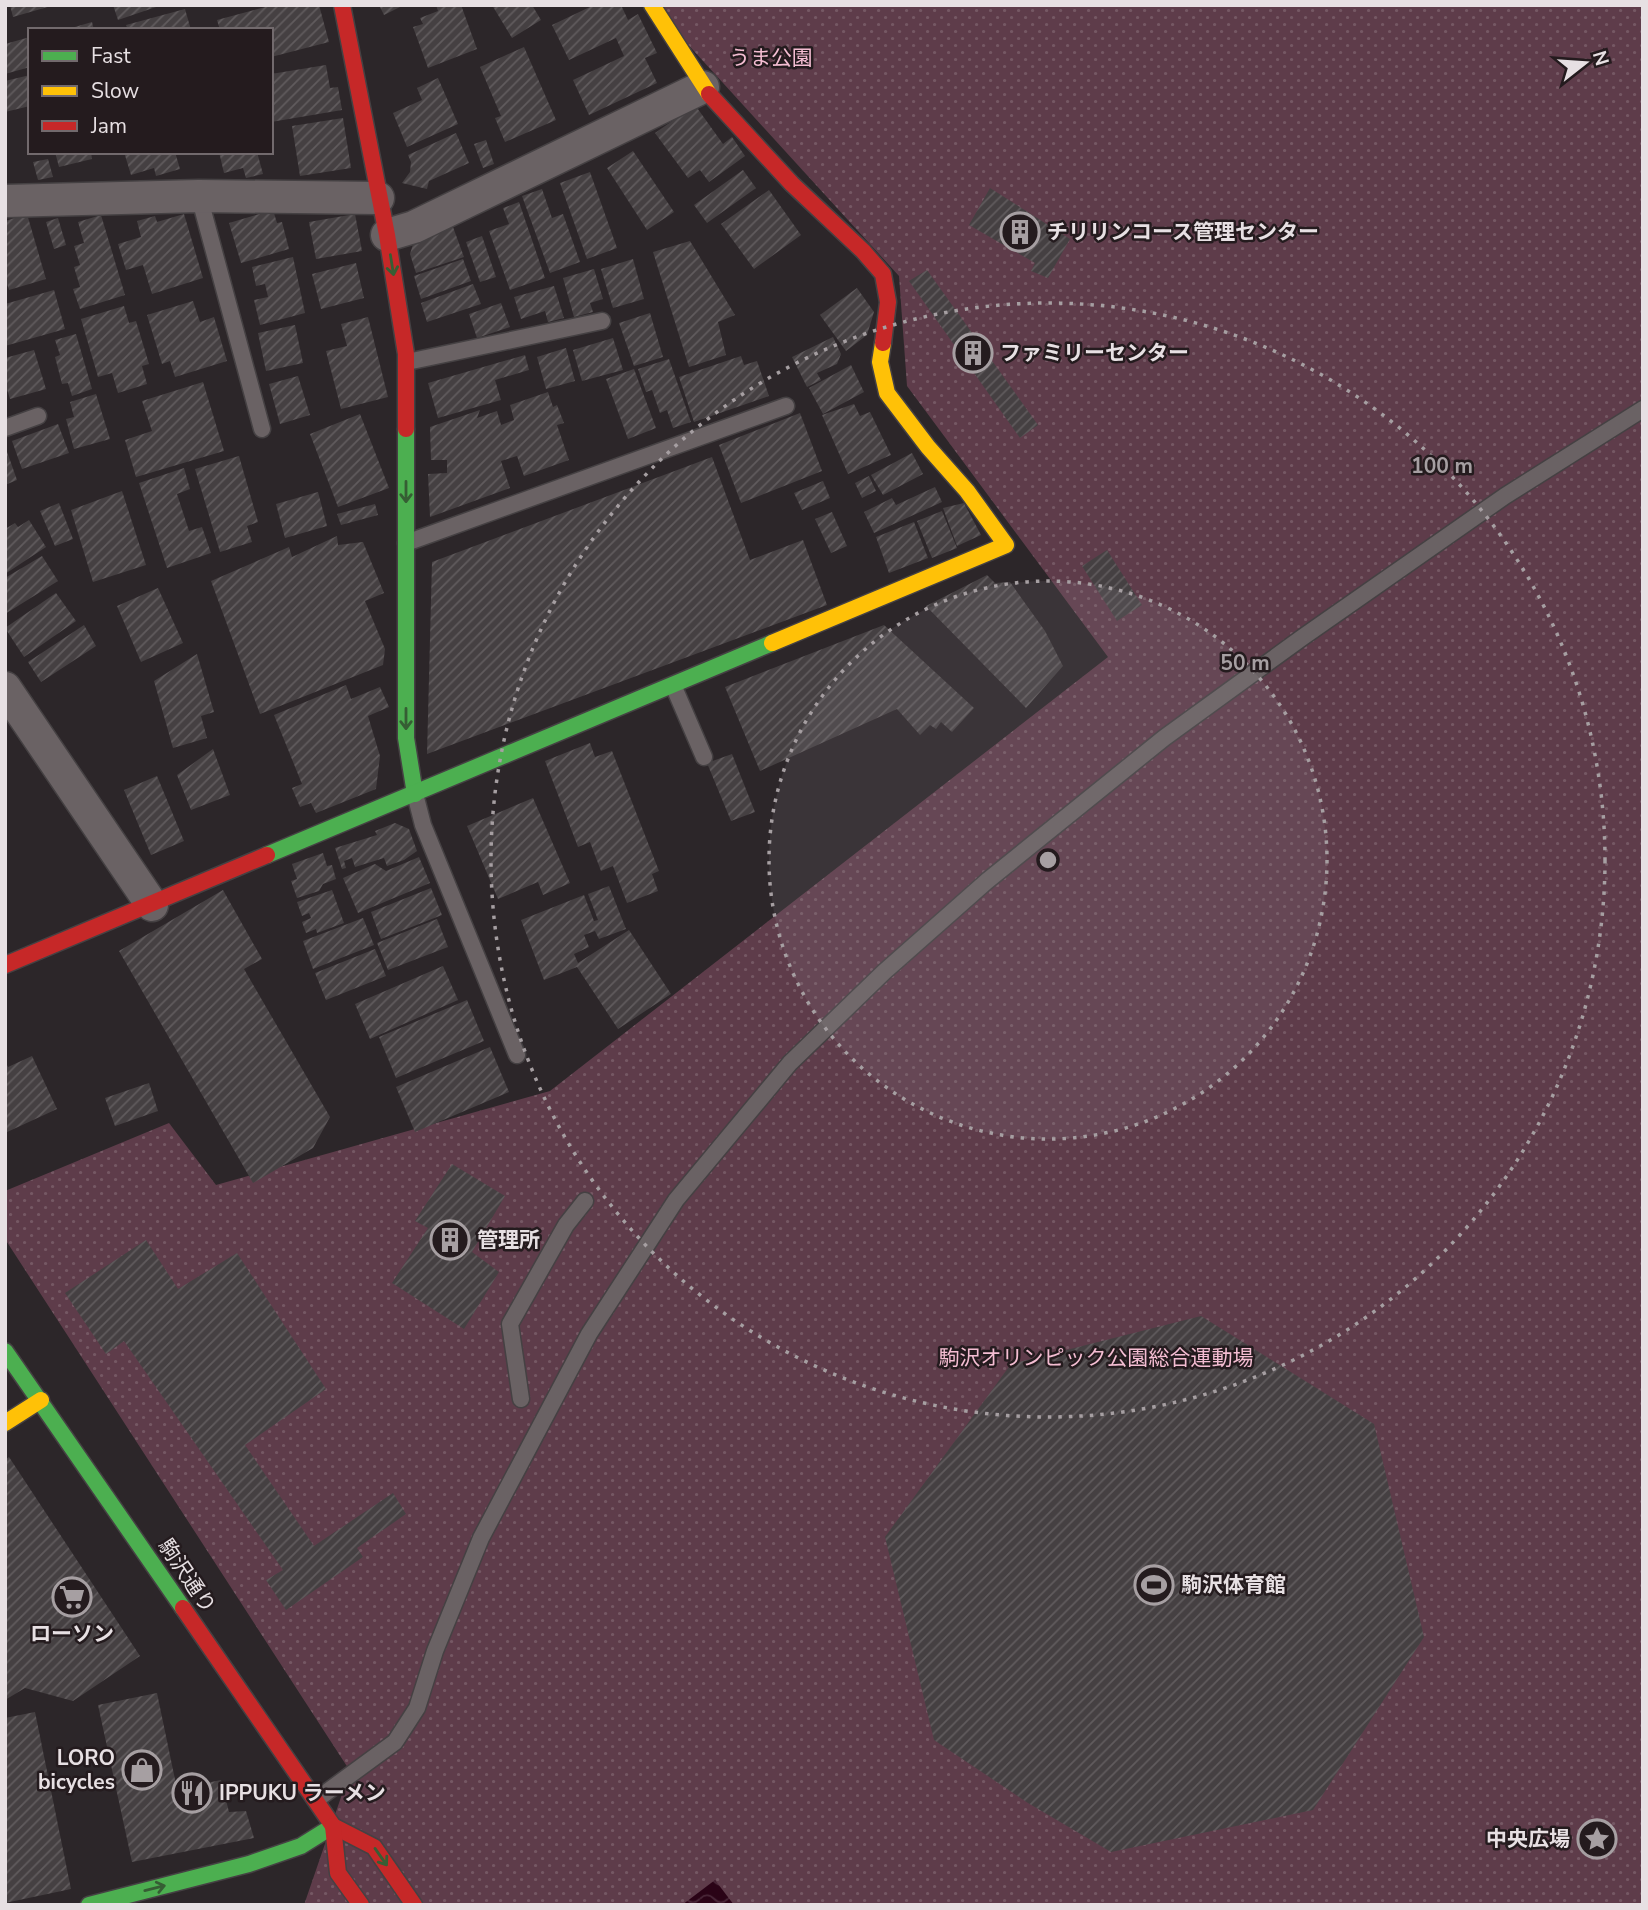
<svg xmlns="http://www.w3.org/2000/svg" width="1648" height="1910" font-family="'Nunito Sans','Noto Sans JP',sans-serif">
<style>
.park{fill:url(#park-dots)}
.water{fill:url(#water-waves)}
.building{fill:url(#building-hatch)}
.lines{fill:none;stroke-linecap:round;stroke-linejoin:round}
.lane-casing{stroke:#454143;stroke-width:19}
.street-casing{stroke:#454143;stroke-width:35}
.fast-casing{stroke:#454143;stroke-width:19}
.slow-casing{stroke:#454143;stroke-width:19}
.jam-casing{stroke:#454143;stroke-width:19}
.lane{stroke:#6a6264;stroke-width:16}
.street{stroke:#6a6264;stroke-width:32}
.fast{stroke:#4caf50;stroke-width:16}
.slow{stroke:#ffc107;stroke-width:16}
.jam{stroke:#c62828;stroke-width:16}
.oneway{stroke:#365e34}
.ring{fill:none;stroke:#a69fa2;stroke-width:3.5;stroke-dasharray:3.5 7}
.labels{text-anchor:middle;stroke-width:5;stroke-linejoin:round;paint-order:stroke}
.park-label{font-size:21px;fill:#f4bdd2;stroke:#241b1e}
.poi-label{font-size:21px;font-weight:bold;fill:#e7e0e3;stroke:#241b1e;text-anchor:start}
.street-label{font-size:21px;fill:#e7e0e3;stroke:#241b1e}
.centre{fill:#a69fa2;stroke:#241b1e;stroke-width:3.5}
.ring-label{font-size:21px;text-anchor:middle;font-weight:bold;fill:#a69fa2;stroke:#241b1e;stroke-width:5;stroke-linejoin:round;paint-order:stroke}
</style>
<defs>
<pattern id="park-dots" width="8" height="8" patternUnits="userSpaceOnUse" patternTransform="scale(1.75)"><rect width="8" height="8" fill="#5e3c4a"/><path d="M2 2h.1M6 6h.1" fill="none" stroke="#755864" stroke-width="1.8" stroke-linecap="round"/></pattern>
<pattern id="water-waves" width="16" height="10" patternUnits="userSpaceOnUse" patternTransform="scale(1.75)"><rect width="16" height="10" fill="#2a0316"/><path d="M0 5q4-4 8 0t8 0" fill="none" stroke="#492738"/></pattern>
<pattern id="building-hatch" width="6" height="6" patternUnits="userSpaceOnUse" patternTransform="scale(1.75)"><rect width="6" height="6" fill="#454042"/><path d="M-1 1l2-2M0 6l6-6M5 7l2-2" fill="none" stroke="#605b5d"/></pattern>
</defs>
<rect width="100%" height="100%" fill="#2c2629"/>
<!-- park -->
<path class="park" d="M652 5H1643V1905H304L350 1771 5 1239V1191L169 1123 216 1185 550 1091 1108 657 907 386 899 276Z"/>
<!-- water -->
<path class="water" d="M715 1880 734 1905H682Z"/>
<!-- building -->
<g class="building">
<path d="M10 5H51V6L13 17Z"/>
<path d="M113 5H159V6L118 20Z"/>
<path d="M273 5H319L329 42 271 57V30H220L217 20Z"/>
<path d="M379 5H404L384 15Z"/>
<path d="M436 5H461L477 49 428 68 413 27 423 24 420 18 438 11Z"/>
<path d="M492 5H532L541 20 512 38Z"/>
<path d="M594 5H621L628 20 638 14 657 53 645 58 657 83 589 115 573 80 624 56 616 38 569 60 552 25Z"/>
<path d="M185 9 191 30H128L126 25Z"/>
<path d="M92 22 94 30H68V29Z"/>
<path d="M30 37V67L5 74V44Z"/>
<path d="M524 47 556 120 505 142 495 118 501 116 480 67Z"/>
<path d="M326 65 330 88 338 87 342 110 271 122V74Z"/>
<path d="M30 75V106L5 112V81Z"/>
<path d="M438 78 458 124 407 147 393 113 422 100 417 88Z"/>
<path d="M695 105 723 144 732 137 745 156 709 182 700 170 688 178 655 133Z"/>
<path d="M343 118 351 168 300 176 292 126Z"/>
<path d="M456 133 469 163 429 181 427 189 402 183 410 172 411 162 408 155Z"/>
<path d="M486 140 494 164 483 168 474 144Z"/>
<path d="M633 151 674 212 647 230 607 168Z"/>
<path d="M55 152H91L92 159 59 167Z"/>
<path d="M124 152H175L180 169 156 176 154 168 131 175Z"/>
<path d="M219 152H257L263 174 246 178 243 168 224 173Z"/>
<path d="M48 159 53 177 38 180 33 162Z"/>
<path d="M743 170 756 188 707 223 694 205Z"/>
<path d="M590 172 617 248 587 259 560 183Z"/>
<path d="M990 188 1070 239 1048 278 1031 271 1035 263 969 225Z"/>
<path d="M542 189 552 218 563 214 580 262 550 273 522 196Z"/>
<path d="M769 190 801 235 754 269 721 224Z"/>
<path d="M519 202 545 278 510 290 489 231 509 224 503 208Z"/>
<path d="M273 210 277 223 282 222 289 249 241 263 229 223Z"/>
<path d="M27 214 46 279 9 290 5 278V221Z"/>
<path d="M184 214 203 278 152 294 143 265 126 270 118 244 141 237 137 221 155 216 157 222Z"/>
<path d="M355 214 362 251 316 259 309 222Z"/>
<path d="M101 215 125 295 80 309 73 289 80 287 74 267 80 265 74 246 84 243 78 222Z"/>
<path d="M58 218 66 245 54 249 46 222Z"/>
<path d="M453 227 464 257 416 273 410 254 414 241Z"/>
<path d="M482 236 496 277 480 282 466 242Z"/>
<path d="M690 241 735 315 718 322 726 355 689 367 653 252Z"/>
<path d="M293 257 305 313 260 325 254 300 268 297 265 284 256 286 252 267Z"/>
<path d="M463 259 471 281 421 299 414 276Z"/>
<path d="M633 259 644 299 613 308 601 269Z"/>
<path d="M356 263 364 298 321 309 312 274Z"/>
<path d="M594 269 603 299 590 303 593 312 574 317 563 278Z"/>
<path d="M927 270 1038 425 1020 438 909 281Z"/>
<path d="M473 284 481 304 427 322 421 303Z"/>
<path d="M554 286 564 318 548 322 545 311 521 319 514 297Z"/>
<path d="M857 288 874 312 867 335 846 351 820 315Z"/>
<path d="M54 290 65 329 5 346V304Z"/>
<path d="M193 301 200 322 214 317 227 361 175 377 170 361 162 364 147 315Z"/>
<path d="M501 303 510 327 477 338 469 314Z"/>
<path d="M124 306 129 323 136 321 149 364 142 366 147 384 118 393 112 373 98 377 81 319Z"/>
<path d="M650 313 663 357 634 366 619 323Z"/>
<path d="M368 317 388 397 341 409 326 351 347 346 341 324Z"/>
<path d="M295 325 303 363 266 371 258 333Z"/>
<path d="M76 334 92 389 72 396 68 383 62 384 55 357 60 355 55 340Z"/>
<path d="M833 337 841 354 837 364 817 373 821 380 807 387 792 357Z"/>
<path d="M613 338 623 370 582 381 573 350Z"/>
<path d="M566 348 575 381 546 389 537 357Z"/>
<path d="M34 350 46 389 10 399 5 383V358Z"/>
<path d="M525 355 529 370 495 380 501 400 438 418 428 383Z"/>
<path d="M741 356 744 365 757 361 769 396 694 422 679 377Z"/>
<path d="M669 359 691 422 673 428 667 410 660 413 652 390 646 392 638 369Z"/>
<path d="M851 365 864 392 823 414 809 388Z"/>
<path d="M634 369 656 428 628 439 606 379Z"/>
<path d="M298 376 310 415 280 424 269 384Z"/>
<path d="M203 382 224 451 136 477 125 440 152 431 142 401Z"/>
<path d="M548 392 553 407 557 405 564 423 557 425 569 460 524 476 517 456 501 461 510 488 430 517 428 474 447 473V460H431L430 427 480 410 477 418 497 411 501 425 514 420 510 405Z"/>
<path d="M96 394 110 439 74 449 66 419 74 417 70 402Z"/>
<path d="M854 404 860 416 870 412 891 455 848 474 822 415Z"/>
<path d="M800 413 822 471 741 503 719 445Z"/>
<path d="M360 414 389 488 338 507 310 434Z"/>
<path d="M58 424 69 453 22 469 12 441Z"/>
<path d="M5 446 17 480 5 485Z"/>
<path d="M912 453 923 474 883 495 871 475Z"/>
<path d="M239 456 258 522 247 526 252 542 220 552 195 469Z"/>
<path d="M712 457 750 560 803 540 827 605 427 754 432 562Z"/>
<path d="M184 468 190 489 177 494 189 531 202 527 211 553 167 568 139 483Z"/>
<path d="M869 476 876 491 862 498 855 483Z"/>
<path d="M823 481 830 498 802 510 794 493Z"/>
<path d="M935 487 942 502 874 533 864 512 892 498 896 505Z"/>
<path d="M122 491 146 565 93 582 71 510Z"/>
<path d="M318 492 327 526 285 538 276 504Z"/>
<path d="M59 503 73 539 55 546 40 511Z"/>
<path d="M964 503 981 535 957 546 943 508Z"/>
<path d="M375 504 378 515 341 525 337 514Z"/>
<path d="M942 511 957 548 932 558 917 521Z"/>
<path d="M832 512 847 546 831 553 815 519Z"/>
<path d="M29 520 46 547 5 574V529L15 523 18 527Z"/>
<path d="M914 522 928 558 889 573 876 537Z"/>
<path d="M337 536 338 545 363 542 384 593 365 601 385 649 383 665 260 714 211 581 289 547 292 557Z"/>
<path d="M1107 550 1142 605 1117 621 1082 566Z"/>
<path d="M42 556 58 581 5 614V578Z"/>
<path d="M987 575 995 583 1010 582 1045 631 1063 666 1026 708 926 606Z"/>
<path d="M158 588 183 643 141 662 117 606Z"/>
<path d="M56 593 76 621 24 657 5 628Z"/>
<path d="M84 625 96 646 41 682 28 662Z"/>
<path d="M884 625 974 708 952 732 941 722 936 729 930 725 920 735 897 709 760 771 725 687Z"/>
<path d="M197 654 214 712 201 716 207 738 173 748 154 681Z"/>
<path d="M346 685 351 699 380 687 389 707 368 716 380 756 376 789 316 813 311 803 300 807 292 788 302 784 274 715Z"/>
<path d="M590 743 595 757 612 751 659 871 652 874 658 891 627 903 613 866 601 871 590 842 578 847 545 761Z"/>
<path d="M213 749 230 795 191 810 177 775Z"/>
<path d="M732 754 755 812 731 821 707 763Z"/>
<path d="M157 776 184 841 151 855 124 790Z"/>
<path d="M533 798 570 883 543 895 538 882 498 899 467 826Z"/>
<path d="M395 823 409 829 417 851 404 860 387 866 384 858 355 867 352 858 344 861 346 868 342 869 335 848 377 835 375 831Z"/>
<path d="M323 853 327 866 332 865 336 879 323 884 319 891 297 898 291 881 297 879 292 864Z"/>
<path d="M419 857 430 883 358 913 343 878 375 864 386 871Z"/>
<path d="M609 886 626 929 599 939 595 931 584 935 589 947 574 954 578 963 629 930 671 994 618 1029 577 967 544 980 521 920 584 895 594 921 598 920 588 894Z"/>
<path d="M431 888 442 915 381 939 371 912Z"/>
<path d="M223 890 262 959 244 969 330 1117 313 1148 253 1183 119 951Z"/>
<path d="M332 890 344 923 317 933 316 929 306 933 302 922 311 918 309 913 302 916 297 902Z"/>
<path d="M363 918 374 945 313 969 303 941Z"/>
<path d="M437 919 448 947 388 970 377 943Z"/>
<path d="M375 949 386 976 326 1000 315 973Z"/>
<path d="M443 966 458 1000 370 1039 355 1004Z"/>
<path d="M467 1000 484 1041 396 1078 379 1037Z"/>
<path d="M490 1047 509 1092 415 1132 396 1087Z"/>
<path d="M32 1056 57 1109 5 1133V1061L8 1067Z"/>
<path d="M149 1083 158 1111 115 1126 105 1098Z"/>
<path d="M452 1164 505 1196 472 1252 499 1272 464 1329 392 1283 428 1228 415 1221Z"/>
<path d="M146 1240 178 1289 237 1253 326 1389 245 1445 314 1546 393 1493 406 1514 357 1548 363 1557 286 1610 266 1580 283 1570 124 1341 106 1354 65 1293Z"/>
<path d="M1201 1316 1374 1424 1424 1637 1313 1810 1111 1852 1028 1803 934 1740 885 1537 1011 1364Z"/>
<path d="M9 1457 140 1656 73 1701 25 1688 5 1700V1460Z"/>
<path d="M157 1693 177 1789 221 1780 229 1812 246 1811 254 1838 132 1862 98 1705Z"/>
<path d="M35 1712 71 1889 5 1903V1718Z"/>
</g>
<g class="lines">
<!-- lane casing -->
<g class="lane-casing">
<g id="lane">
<path d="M199 196 262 429"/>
<path d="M407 362 602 321"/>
<path d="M5 428 38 416"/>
<path d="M406 543 786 406"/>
<path d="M673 685 704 757"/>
<path d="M415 794 423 825 517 1055"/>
<path d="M521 1399 510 1324 566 1225 585 1201"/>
<path d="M316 1800 395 1742 417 1708 435 1651 481 1538 589 1334 676 1200 790 1063 884 972 987 881 1164 738 1303 637 1505 496 1643 409"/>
</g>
</g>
<!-- street casing -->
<g class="street-casing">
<g id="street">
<path d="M5 201 199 196 378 198"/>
<path d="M387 235 414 227 703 87"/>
<path d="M5 688 152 905"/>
</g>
</g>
<!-- fast casing -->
<g class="fast-casing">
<g id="fast">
<path d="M406 429V738L415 794"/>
<path d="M267 855 772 643"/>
<path d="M5 1351 183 1608"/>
<path d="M89 1905 249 1864 301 1846 333 1826"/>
</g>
</g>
<!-- slow casing -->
<g class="slow-casing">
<g id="slow">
<path d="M652 5 709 94"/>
<path d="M772 643 1006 545 967 491 928 447 887 393 880 362 883 343"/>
<path d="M5 1423 41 1400"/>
</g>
</g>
<!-- jam casing -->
<g class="jam-casing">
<g id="jam">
<path d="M342 5 387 235 406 354V429"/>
<path d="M709 94 792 184 863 251 883 274 888 302 883 343"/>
<path d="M5 965 267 855"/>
<path d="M183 1608 333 1826 374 1847 414 1905"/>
<path d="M333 1826 338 1873 361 1905"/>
</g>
</g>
<!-- lane -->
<use href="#lane" class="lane"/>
<!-- street -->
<use href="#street" class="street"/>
<!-- fast -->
<use href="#fast" class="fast"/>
<!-- slow -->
<use href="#slow" class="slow"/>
<!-- jam -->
<use href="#jam" class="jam"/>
</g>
<!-- one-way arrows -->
<defs><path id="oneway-shaft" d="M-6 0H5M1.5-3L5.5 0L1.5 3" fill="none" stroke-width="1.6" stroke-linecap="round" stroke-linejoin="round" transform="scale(1.75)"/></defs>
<g class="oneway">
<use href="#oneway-shaft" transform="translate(392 265) rotate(81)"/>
<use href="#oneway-shaft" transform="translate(406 492) rotate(90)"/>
<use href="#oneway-shaft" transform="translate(406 719) rotate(90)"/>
<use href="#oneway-shaft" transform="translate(381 1857) rotate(55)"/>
<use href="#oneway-shaft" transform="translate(155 1888) rotate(-14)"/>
</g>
<!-- distance rings -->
<circle cx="1048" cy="860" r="279" fill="#a69fa2" fill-opacity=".12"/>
<g class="ring">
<circle cx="1048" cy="860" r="279"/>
<circle cx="1048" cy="860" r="557"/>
</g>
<!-- icons -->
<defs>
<g id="building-ring" transform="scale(2.0125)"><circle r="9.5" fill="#241b1e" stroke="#a69fa2" stroke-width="1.5"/><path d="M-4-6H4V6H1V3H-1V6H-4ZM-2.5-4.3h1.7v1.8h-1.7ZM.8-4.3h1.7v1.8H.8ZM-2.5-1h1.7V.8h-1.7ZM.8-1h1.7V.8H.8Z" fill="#a69fa2"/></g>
<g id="stadium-ring" transform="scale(2.0125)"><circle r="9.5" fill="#241b1e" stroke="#a69fa2" stroke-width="1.5"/><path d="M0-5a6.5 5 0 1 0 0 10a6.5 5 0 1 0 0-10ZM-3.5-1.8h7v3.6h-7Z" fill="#a69fa2"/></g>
<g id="supermarket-ring" transform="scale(2.0125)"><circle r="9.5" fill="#241b1e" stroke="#a69fa2" stroke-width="1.5"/><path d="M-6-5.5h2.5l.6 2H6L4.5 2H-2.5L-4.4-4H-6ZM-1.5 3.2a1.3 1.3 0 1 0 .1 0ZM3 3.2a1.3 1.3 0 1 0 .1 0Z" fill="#a69fa2"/></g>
<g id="shop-ring" transform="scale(2.0125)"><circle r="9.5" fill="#241b1e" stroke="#a69fa2" stroke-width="1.5"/><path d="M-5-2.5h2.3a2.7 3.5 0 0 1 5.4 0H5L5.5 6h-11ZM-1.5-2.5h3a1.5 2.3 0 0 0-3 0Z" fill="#a69fa2"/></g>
<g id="restaurant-ring" transform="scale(2.0125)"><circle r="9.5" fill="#241b1e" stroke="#a69fa2" stroke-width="1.5"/><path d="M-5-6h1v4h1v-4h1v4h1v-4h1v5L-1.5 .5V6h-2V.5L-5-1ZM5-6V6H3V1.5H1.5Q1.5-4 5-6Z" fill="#a69fa2"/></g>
<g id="sight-ring" transform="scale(2.0125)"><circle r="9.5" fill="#241b1e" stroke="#a69fa2" stroke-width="1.5"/><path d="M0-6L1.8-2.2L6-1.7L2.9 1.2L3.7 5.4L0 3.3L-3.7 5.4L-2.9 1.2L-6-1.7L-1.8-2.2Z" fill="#a69fa2"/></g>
</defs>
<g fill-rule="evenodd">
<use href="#building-ring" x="1020" y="232"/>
<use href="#building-ring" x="973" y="353"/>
<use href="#building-ring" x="450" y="1240"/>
<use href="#stadium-ring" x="1154" y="1585"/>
<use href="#supermarket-ring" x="72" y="1597"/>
<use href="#shop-ring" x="142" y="1770"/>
<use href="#restaurant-ring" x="192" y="1793"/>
<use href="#sight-ring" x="1597" y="1839"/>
</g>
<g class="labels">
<!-- park labels -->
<g class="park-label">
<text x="771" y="65">うま公園</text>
<text x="1096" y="1365">駒沢オリンピック公園総合運動場</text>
</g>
<!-- poi labels -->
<g class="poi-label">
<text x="1047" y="239">チリリンコース管理センター</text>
<text x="1000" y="360">ファミリーセンター</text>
<text x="477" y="1247">管理所</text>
<text x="1181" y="1592">駒沢体育館</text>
<text x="72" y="1641" text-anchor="middle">ローソン</text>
<text x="115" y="1765" text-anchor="end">LORO<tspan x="115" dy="24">bicycles</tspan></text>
<text x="219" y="1800">IPPUKU ラーメン</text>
<text x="1570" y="1846" text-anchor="end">中央広場</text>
</g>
<!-- street labels -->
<g class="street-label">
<text transform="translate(187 1576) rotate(56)" y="7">駒沢通り</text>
</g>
</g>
<circle cx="1048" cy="860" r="10" class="centre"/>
<g class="ring-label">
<text x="1442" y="473">100 m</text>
<text x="1245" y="670">50 m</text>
</g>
<!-- border -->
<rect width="1648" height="1910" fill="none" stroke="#e7e0e3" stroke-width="14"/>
<!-- legend -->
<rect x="28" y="28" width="245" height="126" fill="#241b1e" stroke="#726a6d" stroke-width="2"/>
<rect x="42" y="51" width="35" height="10" fill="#4caf50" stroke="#726a6d" stroke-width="2"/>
<text x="91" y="63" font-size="21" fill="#e7e0e3">Fast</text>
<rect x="42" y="86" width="35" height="10" fill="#ffc107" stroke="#726a6d" stroke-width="2"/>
<text x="91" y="98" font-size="21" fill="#e7e0e3">Slow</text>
<rect x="42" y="121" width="35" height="10" fill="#c62828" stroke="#726a6d" stroke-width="2"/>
<text x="91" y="133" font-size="21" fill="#e7e0e3">Jam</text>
<!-- north arrow -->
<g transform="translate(1585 63) rotate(73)" stroke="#241b1e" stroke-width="5" paint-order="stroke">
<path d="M0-5L12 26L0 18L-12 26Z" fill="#e7e0e3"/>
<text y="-10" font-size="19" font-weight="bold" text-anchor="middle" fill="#e7e0e3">N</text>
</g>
</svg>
